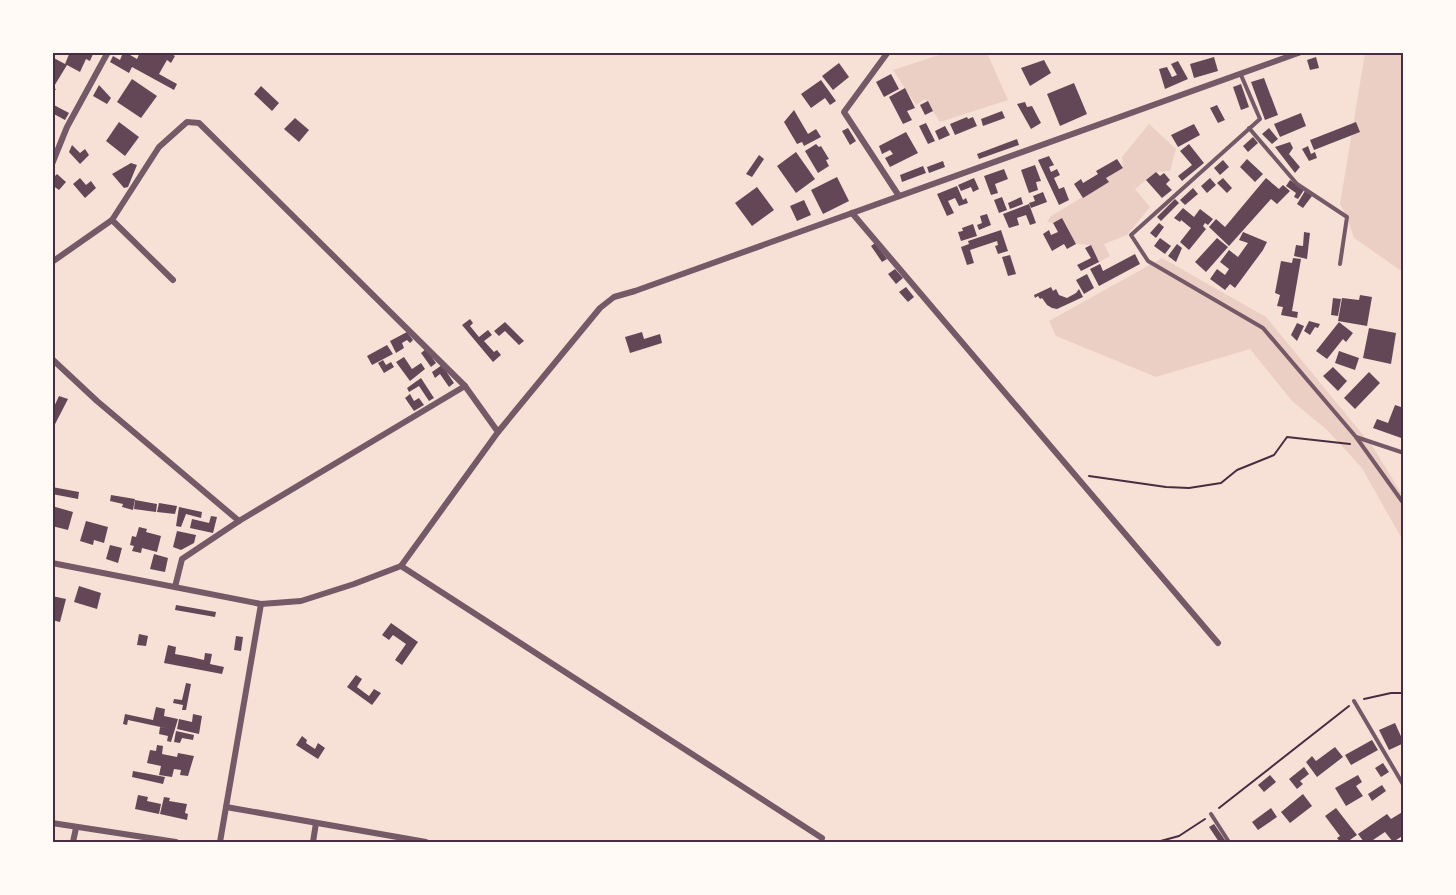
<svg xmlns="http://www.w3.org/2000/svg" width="1456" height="895" font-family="Signika,sans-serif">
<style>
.green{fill:#ebcfc5}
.building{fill:#644757}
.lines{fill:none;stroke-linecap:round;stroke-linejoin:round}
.path{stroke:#4a2c40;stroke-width:2}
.service{stroke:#755966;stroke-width:4}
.minor{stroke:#755966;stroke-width:6}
.neatline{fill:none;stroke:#4a2c40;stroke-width:2}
</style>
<rect width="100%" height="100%" fill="#f7e1d7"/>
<!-- green -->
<g class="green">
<path d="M945 53H987L1008 100 940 122 925 99 916 105 893 70Z"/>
<path d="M1365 53H1403V272L1354 238 1347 217 1340 204Z"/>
<path d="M1149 124 1176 149 1170 171 1156 172 1135 189 1150 207 1127 235 1104 244 1110 256 1099 262 1091 245 1076 244 1062 218 1053 223 1047 222 1051 216 1108 182 1106 178 1123 168 1122 157Z"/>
<path d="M1162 258 1266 317 1373 447 1403 496V541L1362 468 1326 429 1292 401 1250 349 1156 377 1056 336 1049 321Z"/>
</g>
<!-- building -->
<g class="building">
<path d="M70 52 93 54 90 61 86 59 80 72 67 65 53 88 56 89 52 95V57L65 64Z"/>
<path d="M117 52H125L137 59 140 52H168L175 56 171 63 167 60 159 74 177 84 174 90 132 67 129 73 110 62 113 56 120 60 122 55Z"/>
<path d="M1214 57 1218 71 1194 78 1190 64Z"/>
<path d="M1316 57 1319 68 1310 70 1307 60Z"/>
<path d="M1044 60 1051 73 1030 86 1021 68Z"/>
<path d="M1178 61 1188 79 1165 89 1159 69 1167 67 1172 77 1177 75 1171 64Z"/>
<path d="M839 63 849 77 833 90 822 76Z"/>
<path d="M891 74 899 89 884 97 876 82Z"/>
<path d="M1264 78 1278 115 1265 120 1251 82Z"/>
<path d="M132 79 157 96 141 118 117 102Z"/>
<path d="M821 80 836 101 830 105 825 98 811 108 801 94Z"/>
<path d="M1074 83 1087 114 1060 126 1047 94Z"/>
<path d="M1241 84 1249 107 1241 110 1233 87Z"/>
<path d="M99 85 111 98 107 104 93 96Z"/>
<path d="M261 86 279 103 272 111 254 94Z"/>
<path d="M905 88 915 108 907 111 912 120 903 124 889 97Z"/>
<path d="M928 101 933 111 925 115 920 105Z"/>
<path d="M1025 102 1027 107 1032 106 1041 123 1031 129 1017 104Z"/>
<path d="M52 104 69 113 65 120 52 113Z"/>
<path d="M1217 105 1225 120 1218 123 1210 108Z"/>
<path d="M794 110 808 134 816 129 821 137 804 146 802 142 797 144 784 122Z"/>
<path d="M1002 111 1005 118 983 126 981 119Z"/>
<path d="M1301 113 1306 126 1280 137 1274 124Z"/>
<path d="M967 117 968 119 973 117 977 126 955 135 950 124Z"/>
<path d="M295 118 309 130 299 142 284 129Z"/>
<path d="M119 122 139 137 125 156 106 141Z"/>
<path d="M1356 122 1360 132 1314 150 1310 140Z"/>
<path d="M926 123 935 141 928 144 919 126Z"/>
<path d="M1194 124 1200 135 1178 147 1171 135Z"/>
<path d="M945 126 950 135 939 140 935 131Z"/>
<path d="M848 128 856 141 850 145 842 131Z"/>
<path d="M1269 128 1278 139 1272 144 1262 134Z"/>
<path d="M906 132 918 153 890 167 885 158 893 154 890 150 882 154 879 146Z"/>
<path d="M1253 137 1258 143 1248 152 1243 146Z"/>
<path d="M1017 139 1019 145 979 159 977 154Z"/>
<path d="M1290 142 1293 148 1289 154 1300 167 1295 173 1275 147Z"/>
<path d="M816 144 819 147 821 146 829 159 826 160 829 166 818 173 805 151Z"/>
<path d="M1189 144 1204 163 1182 181 1178 176 1192 165 1180 151Z"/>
<path d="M72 145 80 153 85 149 89 155 80 164 69 152Z"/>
<path d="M1308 146 1311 154 1315 152 1317 158 1309 161 1302 149Z"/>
<path d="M796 152 815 179 796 193 777 166Z"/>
<path d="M759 155 764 159 752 177 746 174Z"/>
<path d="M1049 156 1054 165 1049 167 1051 172 1057 169 1060 175 1054 178 1059 189 1064 187 1069 200 1059 205 1038 160Z"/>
<path d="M1117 159 1123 168 1106 178 1109 182 1083 198 1074 184 1081 179 1083 183 1098 174 1096 171Z"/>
<path d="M1247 159 1263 174 1255 182 1240 167Z"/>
<path d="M1223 160 1229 167 1220 175 1214 168Z"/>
<path d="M943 161 945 167 929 173 927 167Z"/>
<path d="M131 163 137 165 128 187 124 188 112 174Z"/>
<path d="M1035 165 1041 181 1036 182 1038 190 1029 193 1021 170Z"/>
<path d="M923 166 926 173 902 182 900 175Z"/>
<path d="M1004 169 1008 179 995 184 998 193 991 195 984 176Z"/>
<path d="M1156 172 1160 176 1164 173 1170 180 1166 184 1172 190 1162 198 1146 180Z"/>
<path d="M57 174 66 182 59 190 52 185V179Z"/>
<path d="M837 177 849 201 823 214 811 190Z"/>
<path d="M80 178 86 185 91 181 96 188 85 198 73 184Z"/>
<path d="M974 178 979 189 973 192 971 187 961 191 958 185Z"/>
<path d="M1210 178 1216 185 1207 193 1201 186Z"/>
<path d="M1223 178 1232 188 1227 193 1217 183Z"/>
<path d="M1266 178 1279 189 1283 185 1290 191 1277 204 1271 199 1229 246 1209 227 1216 219 1225 227Z"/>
<path d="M1290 180 1304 190 1298 199 1294 197 1296 193 1286 186Z"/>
<path d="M957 186 963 200 966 198 968 203 959 206 955 198 948 201 954 213 947 216 937 194Z"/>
<path d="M757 187 774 210 752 226 735 203Z"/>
<path d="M1193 188 1198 194 1185 205 1180 200Z"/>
<path d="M1305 191 1312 196 1303 208 1297 204Z"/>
<path d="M1043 192 1047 202 1031 208 1029 203 1035 201 1033 196Z"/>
<path d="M1002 197 1007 210 999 213 994 200Z"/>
<path d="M1021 197 1023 204 1010 209 1008 203Z"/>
<path d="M1175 199 1179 203 1161 221 1157 217Z"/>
<path d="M804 200 811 215 797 221 790 206Z"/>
<path d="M1029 204 1036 223 1030 225 1026 215 1017 218 1019 225 1009 228 1003 214Z"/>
<path d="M1183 208 1194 217 1200 209 1213 219 1208 225 1205 223 1203 226 1206 229 1189 250 1180 242 1191 228 1181 220 1180 222 1174 218Z"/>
<path d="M987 214 991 225 979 230 977 225 982 223 980 216Z"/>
<path d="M1062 218 1076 244 1067 249 1064 244 1052 251 1043 234 1049 230 1051 235 1058 232 1053 223Z"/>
<path d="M1159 223 1164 227 1156 238 1150 233Z"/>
<path d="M973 224 977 236 961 241 958 232 963 231 962 228Z"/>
<path d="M1001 230 1008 251 998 254 995 246 998 245 997 241 970 250 974 263 967 265 961 247 969 244 968 241Z"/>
<path d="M1243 232 1267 242 1263 250 1235 288 1230 284 1225 290 1210 279 1217 269 1225 275 1229 269 1220 262 1229 250 1238 257 1248 243 1239 240Z"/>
<path d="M1304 232 1310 233 1307 259 1294 256 1296 245 1303 246Z"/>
<path d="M1160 238 1171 246 1165 254 1154 246Z"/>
<path d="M1217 238 1228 247 1206 272 1195 262Z"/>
<path d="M875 243 887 259 882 262 871 246Z"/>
<path d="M1177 244 1182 248 1176 262 1168 256Z"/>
<path d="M1091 245 1099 262 1081 271 1077 265 1091 258 1085 248Z"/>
<path d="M1135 254 1140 264 1099 286 1090 269 1100 264 1103 271Z"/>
<path d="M1010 255 1016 274 1008 276 1002 257Z"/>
<path d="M1293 258 1301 259 1292 311 1298 312 1297 318 1281 315 1283 307 1277 306 1280 295 1275 293 1281 261 1292 263Z"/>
<path d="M895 269 903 278 896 284 888 274Z"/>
<path d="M1087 274 1094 288 1084 294 1076 280Z"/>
<path d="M906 287 914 297 908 302 899 292Z"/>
<path d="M1051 287 1053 291 1056 289 1059 295 1067 298 1076 293 1079 289 1083 297 1057 309 1052 308 1047 305 1042 298 1040 299 1038 296 1035 298 1034 295Z"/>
<path d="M1360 295 1372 297 1367 326 1338 321 1342 298 1359 300Z"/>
<path d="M1333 298 1341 299 1338 316 1331 315Z"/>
<path d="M470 319 473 323 470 326 479 337 488 330 492 335 484 341 494 352 497 350 501 355 493 362 462 325Z"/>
<path d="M1309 321 1320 324 1318 328 1315 327 1310 335 1304 331Z"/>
<path d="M505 322 524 341 519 345 505 331 499 336 494 331Z"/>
<path d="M1339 322 1353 333 1346 342 1343 339 1327 359 1316 351Z"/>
<path d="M1297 323 1304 326 1297 341 1291 335Z"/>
<path d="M1369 328 1396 333 1391 364 1363 358Z"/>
<path d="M407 332 413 340 410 343 407 340 402 343 404 348 396 353 390 341Z"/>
<path d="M642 332 644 339 660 334 662 343 630 353 625 337Z"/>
<path d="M387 345 393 354 372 365 367 356Z"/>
<path d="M426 349 436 363 431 367 421 353Z"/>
<path d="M1339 351 1359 358 1355 370 1335 363Z"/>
<path d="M404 357 412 369 421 363 425 369 410 381 396 362Z"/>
<path d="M383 360 386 365 391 362 394 367 384 373 378 363Z"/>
<path d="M442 365 454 383 449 387 440 374 435 378 432 372Z"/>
<path d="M1333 367 1347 381 1338 391 1323 376Z"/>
<path d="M1369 372 1380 383 1355 409 1344 398Z"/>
<path d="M421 378 434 398 429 401 419 386 409 392 407 388Z"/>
<path d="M410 394 414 401 419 398 424 405 414 411 405 398Z"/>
<path d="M59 396 68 399 52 430V411Z"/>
<path d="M1395 405 1404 408V439L1373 428 1377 419 1388 423Z"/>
<path d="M52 487 79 492 78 499 52 494Z"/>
<path d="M111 495 135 499 133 510 122 507 123 504 110 501Z"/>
<path d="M135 500 157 504 156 512 134 509Z"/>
<path d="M159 503 177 506 175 514 157 512Z"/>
<path d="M52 506 73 512 68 530 52 526Z"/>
<path d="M179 507 202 512 201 518 186 514 181 527 176 526Z"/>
<path d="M211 516 217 517 213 533 190 528 192 519 209 523Z"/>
<path d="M86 521 108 527 104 543 94 540 93 545 80 541Z"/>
<path d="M139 527 147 529 146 532 161 536 157 552 142 548 141 553 132 551 134 546 130 545 132 536 136 537Z"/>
<path d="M177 531 196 535 194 543 181 550 173 547Z"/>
<path d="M110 545 122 548 118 563 106 559Z"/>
<path d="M154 554 168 558 165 572 150 569Z"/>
<path d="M79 586 101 593 97 609 74 602Z"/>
<path d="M52 596 66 599 60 622 52 620Z"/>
<path d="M176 605 216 612 215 617 175 610Z"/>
<path d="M391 623 418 642 402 665 395 660 406 644 393 635 389 640 382 635Z"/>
<path d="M139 634 148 636 146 646 137 645Z"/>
<path d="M236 636 243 637 241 651 234 650Z"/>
<path d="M168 645 176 647 175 654 191 657 204 660 205 653 212 654 210 664 224 667 222 674 164 663Z"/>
<path d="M356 675 362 679 357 687 369 696 374 689 381 693 372 705 347 687Z"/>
<path d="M186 683 191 684 186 710H182L183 705 173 703 174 699 182 700Z"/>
<path d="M156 707 165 709 164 716 178 719 171 742 167 741 168 736 159 734 160 727 170 729 128 720 127 725 123 724 125 714 153 720Z"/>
<path d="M193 714 202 716 199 734 177 729 179 719 192 722Z"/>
<path d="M1395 723 1404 743 1389 750 1379 730Z"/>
<path d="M176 731 194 735 193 740 182 738 180 743 174 742Z"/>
<path d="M302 736 307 740 306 743 315 749 318 743 325 748 318 759 296 745Z"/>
<path d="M1372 740 1378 750 1351 765 1345 755Z"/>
<path d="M157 745 163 746 162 754 177 757 178 753 194 756 188 776 180 775 181 770 174 769 172 777 159 775 161 766 147 763 150 750 156 751Z"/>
<path d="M1335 747 1343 757 1317 777 1306 762 1312 756 1316 761Z"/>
<path d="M1383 763 1389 772 1381 777 1375 768Z"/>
<path d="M1304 767 1309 774 1300 781 1303 784 1297 789 1289 779Z"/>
<path d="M133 771 165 777 163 784 132 777Z"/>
<path d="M1270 775 1276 782 1264 792 1258 785Z"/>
<path d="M1358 775 1362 782 1356 786 1363 796 1346 806 1335 788Z"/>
<path d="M1382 785 1386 791 1372 801 1368 794Z"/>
<path d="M1303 794 1312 806 1290 823 1281 812Z"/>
<path d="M138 795 148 797 147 801 161 804 159 814 135 809Z"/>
<path d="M164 797 170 798 169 801 187 804 185 813 188 814 187 820 160 814Z"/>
<path d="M1271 808 1277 817 1258 830 1252 822Z"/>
<path d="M1336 808 1357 835 1347 842H1340L1337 838 1340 836 1325 816Z"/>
<path d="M1404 811V835L1393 842 1385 832 1373 840 1375 842H1364L1358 834 1387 814 1391 819Z"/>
<path d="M1214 824 1225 840 1221 842H1219L1209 827Z"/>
</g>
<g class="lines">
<!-- path -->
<g class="path">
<path d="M1089 476 1166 487 1189 488 1221 483 1237 470 1274 455 1287 437 1350 444"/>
<path d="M1364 699 1391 693H1404"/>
<path d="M1219 808 1349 706"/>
<path d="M1157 842 1179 836 1205 819"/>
</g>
<!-- service -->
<g class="service">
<path d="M1241 75 1260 119 1131 235 1148 261 1263 328 1356 437 1404 504"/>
<path d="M1249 128 1297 184 1347 217 1340 264"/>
<path d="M1356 437 1404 453"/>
<path d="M1354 701 1404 786"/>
<path d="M1211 814 1229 842"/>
</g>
<!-- minor -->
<g class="minor">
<path d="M888 52 844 112 899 196"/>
<path d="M52 164 67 127 108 52"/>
<path d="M852 213 1218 643"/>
<path d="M112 220 173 280"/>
<path d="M52 262 112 220 159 147 187 122 199 123 465 386 498 432"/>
<path d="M52 359 97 401 239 521"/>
<path d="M52 563 261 604 301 601 354 584 401 566 498 432 600 308 614 297 635 291 1301 52"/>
<path d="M401 566 822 838"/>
<path d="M175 587 182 559 239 521 465 386"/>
<path d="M226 807 426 842"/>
<path d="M52 823 176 842"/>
<path d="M73 842 76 828"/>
<path d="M220 842 261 604"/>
<path d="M313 842 316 823"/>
</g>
</g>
<!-- border -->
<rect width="1456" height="895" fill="none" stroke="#fffaf5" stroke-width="108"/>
<rect x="54" y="54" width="1348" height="787" class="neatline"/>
</svg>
